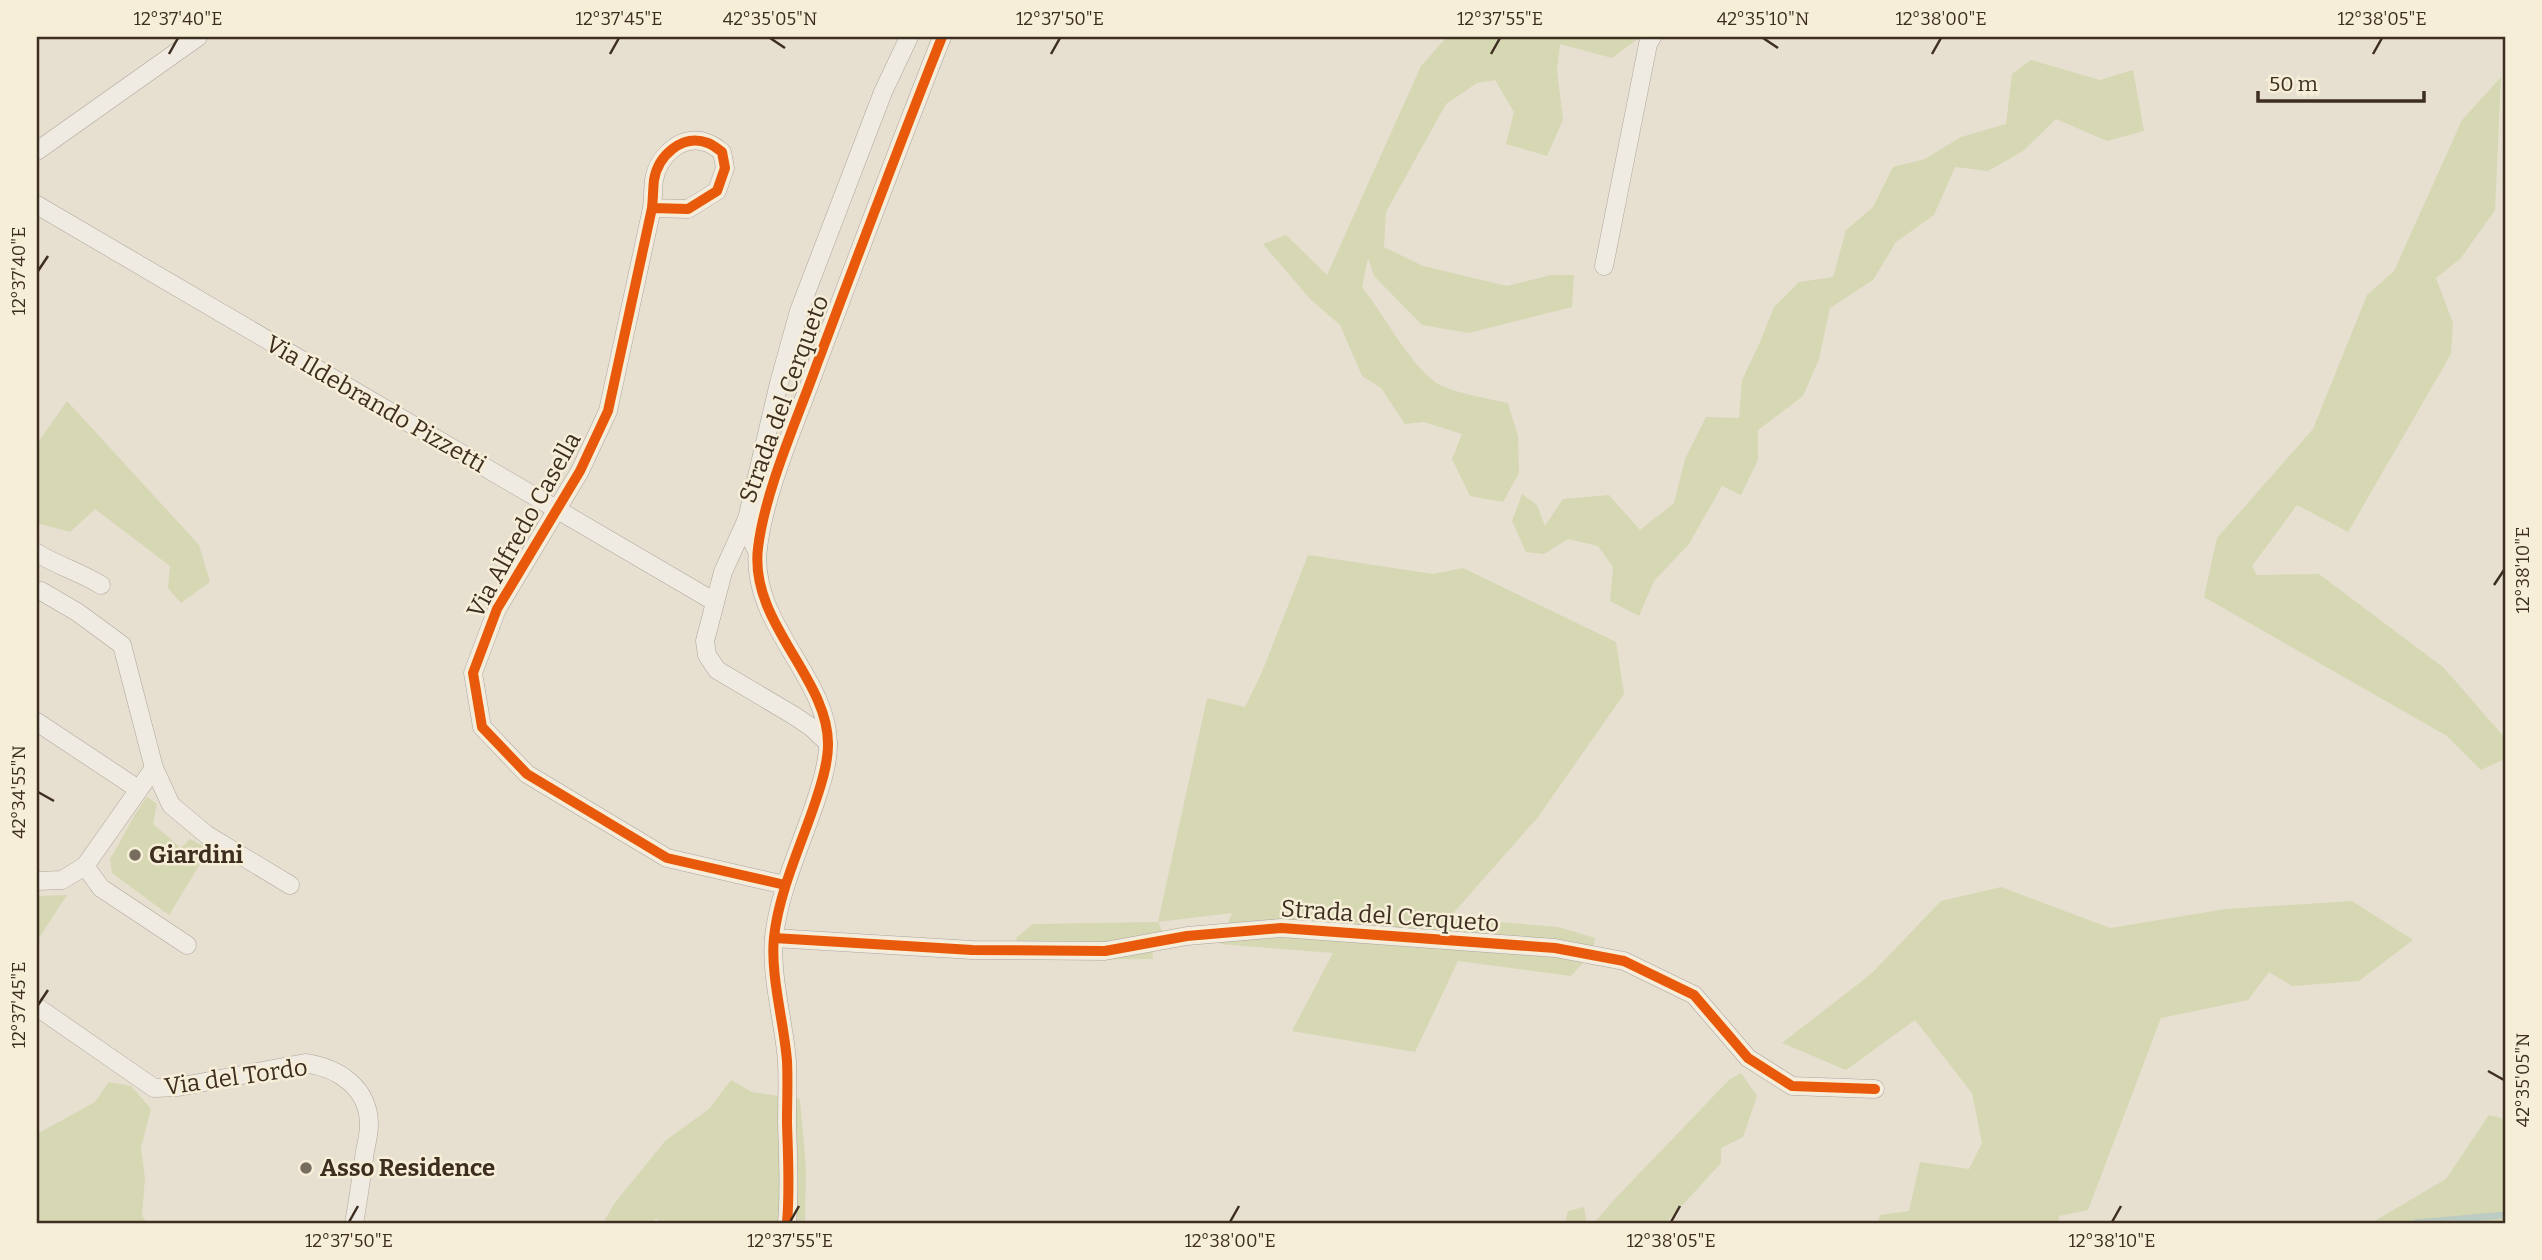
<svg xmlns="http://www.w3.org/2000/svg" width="2542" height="1260" font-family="Bitter,serif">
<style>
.green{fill:#d6d7b3}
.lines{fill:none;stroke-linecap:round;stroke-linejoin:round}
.stream{stroke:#bcccc2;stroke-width:7}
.minor-casing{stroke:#ada599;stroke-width:19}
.minor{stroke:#efebe3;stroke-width:18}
.cycleway-casing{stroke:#f7eed8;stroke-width:15}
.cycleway{stroke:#e8590c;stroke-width:10}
.ticks{fill:none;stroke:#3d2e20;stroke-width:2.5}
.poi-dot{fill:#786c5e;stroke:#f7eed8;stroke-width:2.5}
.labels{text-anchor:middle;stroke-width:5;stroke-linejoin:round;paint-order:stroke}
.street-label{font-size:24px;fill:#3d2e20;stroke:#f7eed8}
.poi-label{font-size:24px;font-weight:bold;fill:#3d2e20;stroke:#f7eed8;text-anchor:start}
.neatline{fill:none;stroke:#3d2e20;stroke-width:2.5}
.ticks-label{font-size:18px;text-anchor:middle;fill:#3d2e20}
</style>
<rect width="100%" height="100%" fill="#e7e0d1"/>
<!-- green -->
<g class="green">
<path d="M1447 37H1640L1612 58 1560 44 1557 71 1563 120 1547 156 1506 144 1514 112 1495 80 1477 83 1446 104 1386 212 1384 247 1423 266 1507 286 1551 275H1574L1572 307 1469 333 1422 325 1374 276 1368 258 1362 287C1385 316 1406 359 1435 382 1448 392 1490 399 1508 403L1518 436 1519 473 1503 502 1470 496 1452 459 1462 434 1424 422 1405 424 1381 388 1362 376 1340 325 1311 300 1263 244 1286 235 1327 275 1421 66Z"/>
<path d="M2031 60 2100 80 2133 70 2144 131 2107 141 2056 119 2023 151 1988 171 1955 167 1934 215 1896 242 1873 280 1830 308 1819 359 1803 396 1758 430V460L1741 495 1722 486 1689 544 1654 581 1639 616 1610 601 1613 567 1598 546 1568 539 1544 554 1526 552 1512 521 1522 494 1537 505 1545 526 1563 499 1609 495 1640 530 1674 503 1685 459 1706 417 1739 418 1742 380 1760 342 1774 307 1799 282 1833 277 1846 230 1873 207 1893 167 1925 159 1961 137 2006 124 2012 74Z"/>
<path d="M2501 77 2495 210 2461 258 2436 278 2453 323 2451 354 2348 532 2297 505 2252 566 2257 575 2319 574 2444 668 2505 738V759L2481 770 2447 736 2204 597 2217 538 2313 429 2367 295 2394 271 2462 120Z"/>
<path d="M67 401 199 545 210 582 181 603 168 588 170 566 95 509 70 532 37 523V444Z"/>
<path d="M1308 555 1433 574 1463 568 1616 642 1624 694 1538 817 1449 918 1558 927 1595 938 1592 953 1571 976 1458 961 1415 1052 1292 1031 1333 953 1220 944 1232 913 1158 922 1169 946 1152 949 1153 959 1026 960 1016 938 1033 924 1158 922 1207 698 1245 707 1262 672Z"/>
<path d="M147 797 157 804 153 824 181 848 190 839 209 849 169 915 112 873 110 859C123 839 132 816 147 797Z"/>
<path d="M2001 887 2110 928 2226 909 2352 901 2413 940 2359 981 2292 986 2269 972 2248 1000 2161 1018 2088 1210 2059 1216 2058 1223H1878L1880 1215 1909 1211 1920 1162 1969 1169 1982 1143 1972 1093 1915 1020 1846 1070 1782 1043 1871 974 1941 901Z"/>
<path d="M67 895 37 941V896Z"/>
<path d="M1741 1073 1757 1096 1743 1137 1721 1148V1163L1666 1223H1594L1611 1203 1729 1080Z"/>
<path d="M731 1080 752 1092 800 1099 806 1169 805 1223H661L656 1218 652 1223H603L614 1204 665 1141 709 1109Z"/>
<path d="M109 1082 131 1086 151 1109 141 1148 145 1179 142 1216 147 1223H37V1134L95 1102Z"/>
<path d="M2489 1115 2505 1119V1223H2371L2446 1179Z"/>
<path d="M1584 1207 1587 1223H1565L1568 1211Z"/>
</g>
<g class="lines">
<!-- stream -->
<path class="stream" d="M2416 1223 2505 1215"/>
<!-- minor casing -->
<g class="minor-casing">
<g id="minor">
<path d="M37 151 198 37"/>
<path d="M37 205 715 602"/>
<path d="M652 208 688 209 717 191 725 168 722 152C718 149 713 145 708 143 682 133 658 156 654 180 653 189 653 199 652 208L608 411 580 471 497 609 473 673 482 727 527 774 667 858 785 885"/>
<path d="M1604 266 1648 44 1652 37"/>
<path d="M747 519 723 572 705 641 707 655 717 670 793 715 811 727 828 743"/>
<path d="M756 549 749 535 747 519 779 383 799 311 883 92 909 37"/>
<path d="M37 553C58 566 80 572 101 585"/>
<path d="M41 591 77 612 122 645 154 768 171 805 207 835 290 885"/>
<path d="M37 722 138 789"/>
<path d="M85 866 101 888 187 945"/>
<path d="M37 881 62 880 85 866 154 768"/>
<path d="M774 938 972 950 1105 951 1187 936 1281 928 1555 948 1624 961 1694 995 1748 1058 1792 1086 1875 1089"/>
<path d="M37 1007 154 1088 178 1087 305 1063C339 1068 369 1088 369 1125 369 1136 365 1148 364 1158 361 1180 358 1202 354 1223"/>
<path d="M787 1223C790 1190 788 1157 787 1123 787 1103 788 1082 787 1061 784 1022 770 975 774 937 779 891 802 843 816 800 822 782 828 763 828 745 829 678 749 623 758 548 765 490 797 420 817 364 858 255 899 145 942 37"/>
</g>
</g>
<!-- minor -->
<use href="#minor" class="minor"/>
<!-- cycleway casing -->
<g class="cycleway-casing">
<g id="cycleway">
<path d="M652 208 688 209 717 191 725 168 722 152C718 149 713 145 708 143 682 133 658 156 654 180 653 189 653 199 652 208L608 411 580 471 497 609 473 673 482 727 527 774 667 858 785 885"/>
<path d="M774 938 972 950 1105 951 1187 936 1281 928 1555 948 1624 961 1694 995 1748 1058 1792 1086 1875 1089"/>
<path d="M787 1223C790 1190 788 1157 787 1123 787 1103 788 1082 787 1061 784 1022 770 975 774 937 779 891 802 843 816 800 822 782 828 763 828 745 829 678 749 623 758 548 765 490 797 420 817 364 858 255 899 145 942 37"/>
</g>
</g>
<!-- cycleway -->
<use href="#cycleway" class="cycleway"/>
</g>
<!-- ticks -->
<path class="ticks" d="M770 38 785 48M1763 38 1778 48M169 54 178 38M610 54 619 38M1051 54 1060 38M1491 54 1500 38M1932 54 1941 38M2373 54 2382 38M38 271 48 256M2494 585 2504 570M38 792 54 801M38 1005 48 990M2488 1071 2504 1080M349 1222 358 1206M790 1222 799 1206M1230 1222 1239 1206M1671 1222 1680 1206M2112 1222 2121 1206"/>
<!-- markers -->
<g class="poi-dot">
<circle cx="135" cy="855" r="7"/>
<circle cx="306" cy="1168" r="7"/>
</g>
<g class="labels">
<!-- street labels -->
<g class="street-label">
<text transform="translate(784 399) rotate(-70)" y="8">Strada del Cerqueto</text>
<text transform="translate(376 404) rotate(30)" y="8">Via Ildebrando Pizzetti</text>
<text transform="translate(524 525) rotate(-61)" y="8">Via Alfredo Casella</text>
<text transform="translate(1390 916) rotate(4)" y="8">Strada del Cerqueto</text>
<text transform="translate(236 1077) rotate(-8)" y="8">Via del Tordo</text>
</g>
<!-- poi labels -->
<g class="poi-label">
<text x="149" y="863">Giardini</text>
<text x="320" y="1176">Asso Residence</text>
</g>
</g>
<!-- border -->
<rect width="2542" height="1260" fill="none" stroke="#f7eed8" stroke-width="77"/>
<!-- scale -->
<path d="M2258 91v10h166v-10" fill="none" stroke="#3d2e20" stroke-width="3.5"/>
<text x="2269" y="91" font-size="21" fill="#3d2e20" stroke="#f7eed8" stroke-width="5" paint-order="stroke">50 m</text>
<rect x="38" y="38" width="2466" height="1184" class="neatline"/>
<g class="ticks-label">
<text x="178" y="25">12°37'40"E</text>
<text x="619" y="25">12°37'45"E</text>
<text x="770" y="25">42°35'05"N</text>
<text x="1060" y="25">12°37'50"E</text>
<text x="1500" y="25">12°37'55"E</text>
<text x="1763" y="25">42°35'10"N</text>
<text x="1941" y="25">12°38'00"E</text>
<text x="2382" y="25">12°38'05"E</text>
<text transform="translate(19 271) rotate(-90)" y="6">12°37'40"E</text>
<text transform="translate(2523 570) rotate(-90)" y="6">12°38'10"E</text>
<text transform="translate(19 792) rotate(-90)" y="6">42°34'55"N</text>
<text transform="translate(19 1005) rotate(-90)" y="6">12°37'45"E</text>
<text transform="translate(2523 1080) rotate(-90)" y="6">42°35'05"N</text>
<text x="349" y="1247">12°37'50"E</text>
<text x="790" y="1247">12°37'55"E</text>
<text x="1230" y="1247">12°38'00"E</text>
<text x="1671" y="1247">12°38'05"E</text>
<text x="2112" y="1247">12°38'10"E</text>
</g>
</svg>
